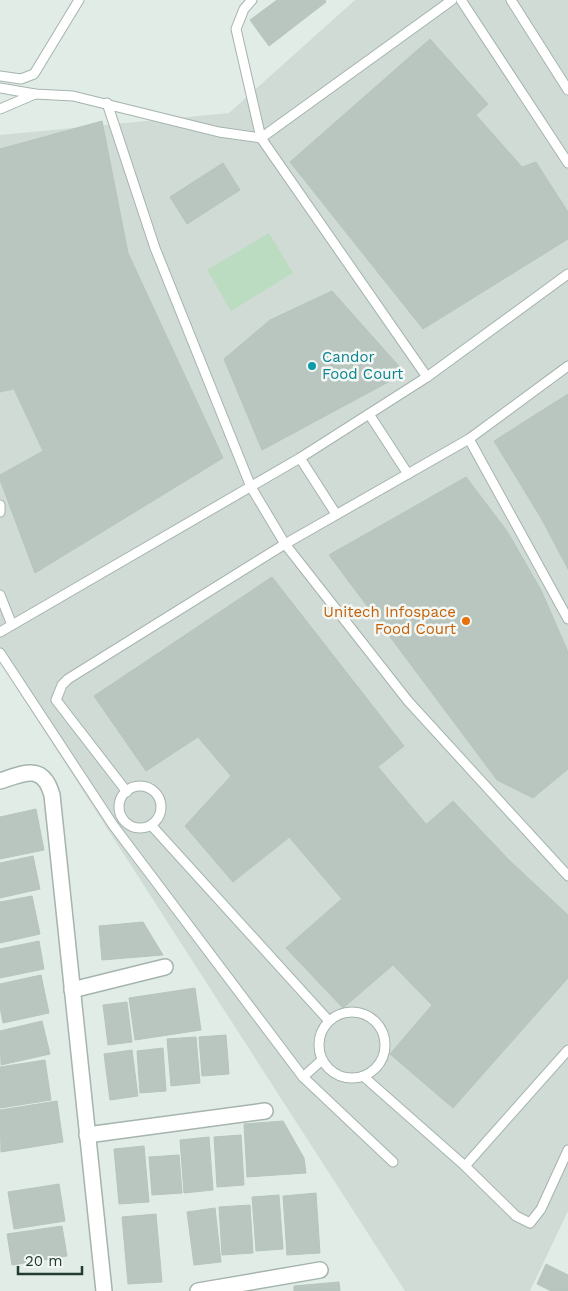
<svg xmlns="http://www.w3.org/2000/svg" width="568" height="1291" font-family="'Work Sans',sans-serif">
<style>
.built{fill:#d0dbd6}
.green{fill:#bcdcc2}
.building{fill:#b8c6bf;stroke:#b5c5bd}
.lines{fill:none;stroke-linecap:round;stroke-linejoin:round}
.service-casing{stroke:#a5b4ad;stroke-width:11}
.minor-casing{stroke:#a5b4ad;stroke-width:18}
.service{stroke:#fff;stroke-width:9}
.minor{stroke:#fff;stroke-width:15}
.culture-dot{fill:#0f9aa8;stroke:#f3f8f5;stroke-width:2}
.food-dot{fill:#e8710a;stroke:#f3f8f5;stroke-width:2}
.labels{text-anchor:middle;stroke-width:5;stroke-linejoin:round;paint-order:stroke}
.culture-label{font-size:15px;fill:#0d838f;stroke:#f3f8f5;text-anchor:start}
.food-label{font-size:15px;fill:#c56008;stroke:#f3f8f5;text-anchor:end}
</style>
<rect width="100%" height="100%" fill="#e2ece7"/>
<!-- built -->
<path class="built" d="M355 0H568V1211L530 1291H405L0 662V135L229 113Z"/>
<!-- green -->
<path class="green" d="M269 233 293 273 231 311 207 270Z"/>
<!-- building -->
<g class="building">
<path d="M277 0H325L326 2 269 46 250 20Z"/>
<path d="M430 39 488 104 476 115 522 167 536 162 568 212V239L423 329 290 162Z"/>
<path d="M102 121 128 253 223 458 35 573 0 480V475L43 451 14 389 0 392V149Z"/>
<path d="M223 163 240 190 187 224 170 197Z"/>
<path d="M332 291 405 373 262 450 224 359 270 320Z"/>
<path d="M568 394V569L541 518 494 441Z"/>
<path d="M466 477 507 531 541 590 568 652V769L533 798 497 780 329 555Z"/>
<path d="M272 577 404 746 233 882 185 826 231 776 198 737 146 771 94 696Z"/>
<path d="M378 767 426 824 342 899 289 837Z"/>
<path d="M453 801 510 861 568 915V978L453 1108 390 1054 432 1005 393 965 343 1008 286 948Z"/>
<path d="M36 809 44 850 0 859V817Z"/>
<path d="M33 856 40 889 0 898V863Z"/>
<path d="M32 896 40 934 0 943V902Z"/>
<path d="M143 922 163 955 102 960 99 926Z"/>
<path d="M39 941 44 969 0 978V949Z"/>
<path d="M41 975 49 1013 3 1023 0 1007V984Z"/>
<path d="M195 988 201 1030 135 1040 129 998Z"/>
<path d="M127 1002 132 1042 108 1045 103 1005Z"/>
<path d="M42 1021 50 1054 1 1065 0 1031Z"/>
<path d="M226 1035 229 1074 202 1076 199 1037Z"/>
<path d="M196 1037 200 1083 171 1086 167 1039Z"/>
<path d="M163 1048 166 1091 140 1093 137 1051Z"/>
<path d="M132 1050 138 1096 110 1100 104 1054Z"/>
<path d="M45 1060 51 1100 0 1108V1067Z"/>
<path d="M57 1101 63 1142 1 1152 0 1110Z"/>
<path d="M283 1121 304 1158 306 1173 247 1177 244 1124Z"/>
<path d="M241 1135 244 1185 217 1187 214 1137Z"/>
<path d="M209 1137 213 1190 184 1193 180 1140Z"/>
<path d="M144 1146 149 1202 119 1204 114 1149Z"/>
<path d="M179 1155 182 1193 152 1195 149 1157Z"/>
<path d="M59 1184 65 1221 14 1229 8 1192Z"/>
<path d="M316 1193 320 1253 287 1255 283 1196Z"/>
<path d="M279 1195 283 1249 256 1251 252 1197Z"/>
<path d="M250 1205 253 1253 222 1255 219 1207Z"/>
<path d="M215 1208 221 1262 194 1265 187 1212Z"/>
<path d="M156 1214 162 1282 128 1284 122 1217Z"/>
<path d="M62 1226 67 1256 12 1265 7 1234Z"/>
<path d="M546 1264 568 1275V1291H551L537 1284Z"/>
<path d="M339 1282 340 1291H294V1286Z"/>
</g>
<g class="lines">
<!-- service casing -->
<g class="service-casing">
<g id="service">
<path d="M252 0 244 9 236 29 261 138 427 377"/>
<path d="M461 0 568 163"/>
<path d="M511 0 568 90"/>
<path d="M0 76 21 79 34 74 79 0"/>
<path d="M0 88 35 94 73 96 219 132 261 138 452 0"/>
<path d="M107 103 155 248 251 487 285 544 408 701 568 876"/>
<path d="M0 109 35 94"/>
<path d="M369 414 408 474"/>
<path d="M469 439 568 619"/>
<path d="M300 458 336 514"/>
<path d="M0 505V512"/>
<path d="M0 595 12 625"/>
<path d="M0 632 300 458 427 377 568 274"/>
<path d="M0 653 113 825 303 1077 393 1162"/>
<circle cx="140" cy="807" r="21"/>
<path d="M127 792 56 700 62 685 68 679 285 544 469 439 568 366"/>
<path d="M151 825 329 1021"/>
<circle cx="352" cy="1045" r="33"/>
<path d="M363 1076 465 1166 568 1050"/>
<path d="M303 1077 322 1060"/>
<path d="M465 1166 516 1216 530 1223 541 1209 568 1150"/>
</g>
</g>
<!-- minor casing -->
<g class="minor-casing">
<g id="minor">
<path d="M0 781C25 773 43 763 52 795L104 1291"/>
<path d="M72 990 165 967"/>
<path d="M87 1135 265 1111"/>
<path d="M198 1291 320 1270"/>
</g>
</g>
<!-- service -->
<use href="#service" class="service"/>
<!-- minor -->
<use href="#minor" class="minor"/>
</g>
<!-- markers -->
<circle class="culture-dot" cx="312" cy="366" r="5"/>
<circle class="food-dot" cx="466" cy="621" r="5"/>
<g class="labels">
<!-- culture labels -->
<g class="culture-label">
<text x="322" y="362">Candor<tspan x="322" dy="17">Food Court</tspan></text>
</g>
<!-- food labels -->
<g class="food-label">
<text x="456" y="617">Unitech Infospace<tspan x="456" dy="17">Food Court</tspan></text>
</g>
</g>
<!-- scale -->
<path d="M18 1266v8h64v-8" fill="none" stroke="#233c33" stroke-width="2.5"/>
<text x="25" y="1266" font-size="15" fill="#233c33" stroke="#f3f8f5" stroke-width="4" paint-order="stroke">20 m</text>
</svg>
